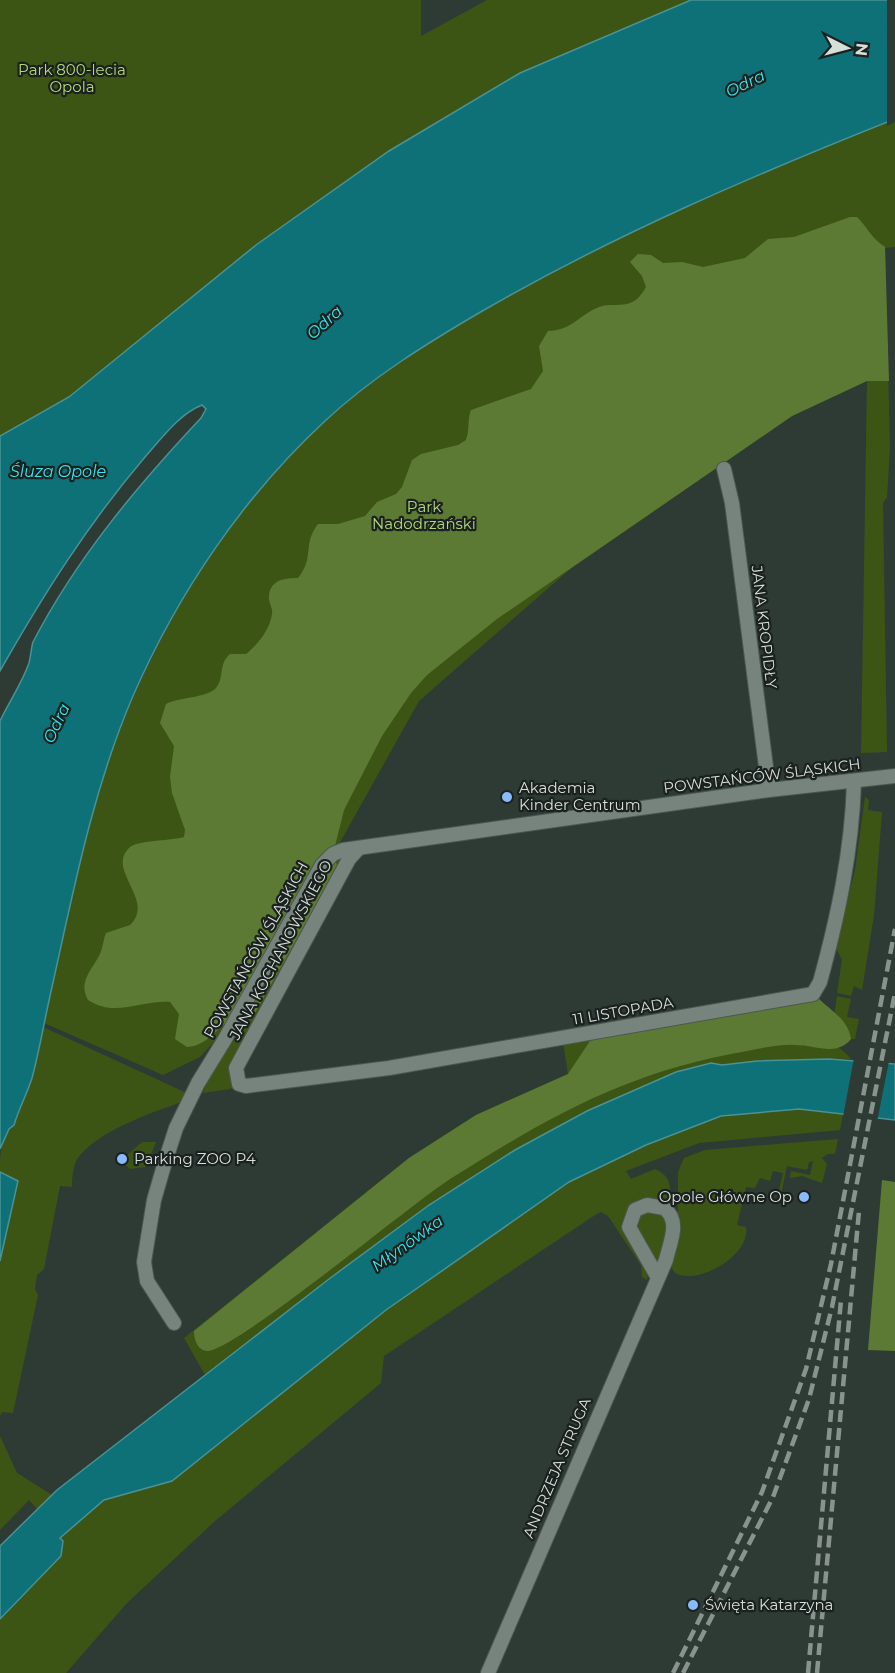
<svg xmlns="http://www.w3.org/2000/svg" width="895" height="1673" font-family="Montserrat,sans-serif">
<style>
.green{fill:#3d5514}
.forest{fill:#5d7a34}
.water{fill:#0d7177;stroke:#4a9295;stroke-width:1.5}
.pier{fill:#2e3b35}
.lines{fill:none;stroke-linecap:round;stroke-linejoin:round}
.minor-casing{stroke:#4c5751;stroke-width:16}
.minor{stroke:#76847d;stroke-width:14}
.rail{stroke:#88938e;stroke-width:4.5;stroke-dasharray:12 6;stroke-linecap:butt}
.poi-dot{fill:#89bafc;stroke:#1b211e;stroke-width:2}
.labels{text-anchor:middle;stroke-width:4.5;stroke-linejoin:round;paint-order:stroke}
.park-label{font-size:15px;fill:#b1da79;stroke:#1b211e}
.street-label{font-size:15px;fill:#d7dfdb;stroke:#1b211e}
.poi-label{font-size:15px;fill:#d7dfdb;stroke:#1b211e;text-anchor:start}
.water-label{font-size:16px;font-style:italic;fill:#39e5ef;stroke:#1b211e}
</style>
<rect width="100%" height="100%" fill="#2e3b35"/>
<!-- green -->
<g class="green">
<path d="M0 0H421V36L487 0H691L520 73 389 151 256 245 69 397 0 436Z"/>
<path d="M895 119V247L885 248 890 447 887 497 883 503 887 752 861 753 867 381 792 416 569 570 419 701 334 853 358 849 236 1068 239 1084 230 1089 203 1093 223 1032 200 1057 163 1075 44 1023C69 912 88 800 134 696 179 593 243 496 327 419 375 375 434 339 491 306 620 231 757 174 895 119Z"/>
<path d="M865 797 869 800 868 810 882 812 874 915 862 990 854 986 851 996 837 993 842 960 836 948 855 870Z"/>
<path d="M837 996 851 999 847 1017 859 1019 855 1039H849L832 1031Z"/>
<path d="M732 1015C767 1024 828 1030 851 1059 809 1058 767 1063 725 1065 718 1065 713 1063 707 1064 673 1072 642 1087 610 1101 460 1169 335 1276 205 1375L184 1338 409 1158 476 1115 568 1074 563 1043Z"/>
<path d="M43 1027 191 1095 189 1099C153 1113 107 1126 80 1155 73 1163 72 1176 72 1187L60 1186 44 1269 37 1275 35 1289 38 1295 13 1413 2 1412 0 1416V1261L18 1181 0 1172C0 1155 0 1137 14 1125L32 1078Z"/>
<path d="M799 1109 843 1114 840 1130 699 1143 626 1171 631 1179 655 1169C672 1176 671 1189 669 1205L629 1210C611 1238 653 1253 647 1280L642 1277 641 1265 608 1216 601 1212 595 1215 384 1356 381 1383 215 1521 127 1603 66 1673H0V1619L60 1556V1538L104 1500 172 1481 386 1310 569 1182 646 1145 721 1116Z"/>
<path d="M838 1139 835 1154H828L822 1158 827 1164 822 1183 802 1176 790 1178 791 1171 810 1175 813 1161 809 1162 807 1170 787 1166 781 1195 778 1194 783 1173 773 1171 770 1181 760 1178 755 1188 746 1187 737 1225 746 1227C751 1255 698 1286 675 1273L671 1267 678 1221V1172L684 1158 705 1150Z"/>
<path d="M142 1142H156L146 1167 130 1169 125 1164 126 1156Z"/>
<path d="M644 1211H661L669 1227 661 1257 657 1261 634 1224Z"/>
<path d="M0 1436 17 1473 52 1495 37 1509 29 1500 0 1530Z"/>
</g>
<!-- forest -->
<g class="forest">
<path d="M850 217H857C868 228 871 238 885 247L889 381H867L792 416 497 619 427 675 411 693 382 736 344 810 333 854 337 865 333 875 255 1013C248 1018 244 1016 237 1018 219 1022 210 1046 187 1047L175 1039 179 1014 170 1002C141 1000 115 1018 88 1000 78 982 91 971 99 956 103 949 103 940 106 933L130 925C156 900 106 871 129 848 136 840 171 841 184 837L185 830 172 793 170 777 174 746 160 723 166 704C179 697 207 698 216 688 225 677 218 664 230 654H246C257 645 270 630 272 614 273 609 270 605 269 600 268 581 282 578 298 578 315 557 302 545 318 524H338L365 516 377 502 396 494 402 487 412 460 421 454 458 445 466 440C470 429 467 420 471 410L531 389 543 371 539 346 548 331C574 330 580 313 602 306 611 304 622 306 630 303 638 300 642 294 646 287L642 276 630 262 638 254 651 255 663 263 682 262 703 267 745 258 768 239 794 237Z"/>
<path d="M818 998C831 1011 848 1019 851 1039 837 1057 815 1045 796 1045 780 1044 763 1048 747 1051 629 1071 550 1116 450 1179 411 1204 235 1351 207 1351 197 1350 194 1339 194 1331L409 1158 476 1115 568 1074 590 1041 606 1035 808 1002Z"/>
<path d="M882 1180 895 1182V1351L868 1350Z"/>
</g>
<!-- water -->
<g class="water">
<path d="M691 0H895V119C754 175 616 234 484 310 429 342 372 377 325 421 243 497 178 593 133 696 93 789 74 888 52 987 45 1017 40 1048 32 1078 27 1094 19 1108 14 1125L9 1129 0 1149V721C9 702 22 683 29 663 31 656 31 648 33 642 76 559 137 486 201 418L206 409 202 405C179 414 161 439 145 457 88 524 43 595 0 671V436L69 397 256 245 389 151 520 73Z"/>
<path d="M829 1059 895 1064V1120L799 1109 721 1116 646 1145 569 1182 386 1310 172 1481 104 1500 60 1538 63 1541 61 1556 0 1619V1546L57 1490 329 1279 429 1205 515 1150 587 1111 676 1072 711 1063 722 1065 757 1061Z"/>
<path d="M0 1172 18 1181 0 1261Z"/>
</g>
<!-- pier -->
<g class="pier">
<path d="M887 0H895V122L887 126Z"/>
<path d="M854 1058 889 1061 877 1122 843 1117Z"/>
</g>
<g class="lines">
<!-- minor casing -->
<g class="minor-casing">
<g id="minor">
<path d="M724 469 732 503 769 790"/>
<path d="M358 849 349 859 236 1068 239 1084 246 1086 389 1068 813 994 820 982C838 916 852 851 854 782"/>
<path d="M174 1323 147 1281 144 1262 154 1200 165 1162 176 1128 198 1083 225 1039 322 865 333 854 343 850 769 790 895 776"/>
<path d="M488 1673 666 1260C670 1242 681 1221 664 1208L647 1205 635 1210 629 1227 657 1276"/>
</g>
</g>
<!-- minor -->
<use href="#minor" class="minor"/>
<!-- rail -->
<g class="rail">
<path d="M673 1673 762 1492 806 1369 831 1264 895 929"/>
<path d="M683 1673 773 1497 809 1399 832 1307 895 993"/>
<path d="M808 1673 841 1300"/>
<path d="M817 1673 859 1211"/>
</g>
</g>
<!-- markers -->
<g class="poi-dot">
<circle cx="507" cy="797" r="6"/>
<circle cx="122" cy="1159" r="6"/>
<circle cx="804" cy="1197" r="6"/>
<circle cx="693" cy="1605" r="6"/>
</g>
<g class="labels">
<!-- park labels -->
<g class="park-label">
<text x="72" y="75">Park 800-lecia<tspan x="72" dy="17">Opola</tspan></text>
<text x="424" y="512">Park<tspan x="424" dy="17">Nadodrzański</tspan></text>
</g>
<!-- street labels -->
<g class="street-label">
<text transform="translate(764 627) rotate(83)" y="5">JANA KROPIDŁY</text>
<text transform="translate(762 776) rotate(-7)" y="5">POWSTAŃCÓW ŚLĄSKICH</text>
<text transform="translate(256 950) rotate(-61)" y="5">POWSTAŃCÓW ŚLĄSKICH</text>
<text transform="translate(281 950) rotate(-62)" y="5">JANA KOCHANOWSKIEGO</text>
<text transform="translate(623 1011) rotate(-10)" y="5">11 LISTOPADA</text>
<text transform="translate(557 1468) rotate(-67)" y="5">ANDRZEJA STRUGA</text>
</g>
<!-- poi labels -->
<g class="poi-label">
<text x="519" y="793">Akademia<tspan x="519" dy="17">Kinder Centrum</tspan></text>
<text x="134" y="1164">Parking ZOO P4</text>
<text x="792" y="1202" text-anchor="end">Opole Główne Op</text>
<text x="705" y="1610">Święta Katarzyna</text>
</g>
<!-- water labels -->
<g class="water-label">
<text transform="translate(745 83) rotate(-26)" y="6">Odra</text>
<text transform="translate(324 322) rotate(-42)" y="6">Odra</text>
<text x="58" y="477">Śluza Opole</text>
<text transform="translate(56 723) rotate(-65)" y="6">Odra</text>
<text transform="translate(407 1243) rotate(-36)" y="6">Młynówka</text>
</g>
</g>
<!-- north arrow -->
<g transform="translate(847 48) rotate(96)" stroke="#1b211e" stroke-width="4.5" paint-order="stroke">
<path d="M0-4.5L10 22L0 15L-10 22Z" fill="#d7dfdb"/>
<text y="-9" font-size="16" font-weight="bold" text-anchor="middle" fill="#d7dfdb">N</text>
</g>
</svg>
